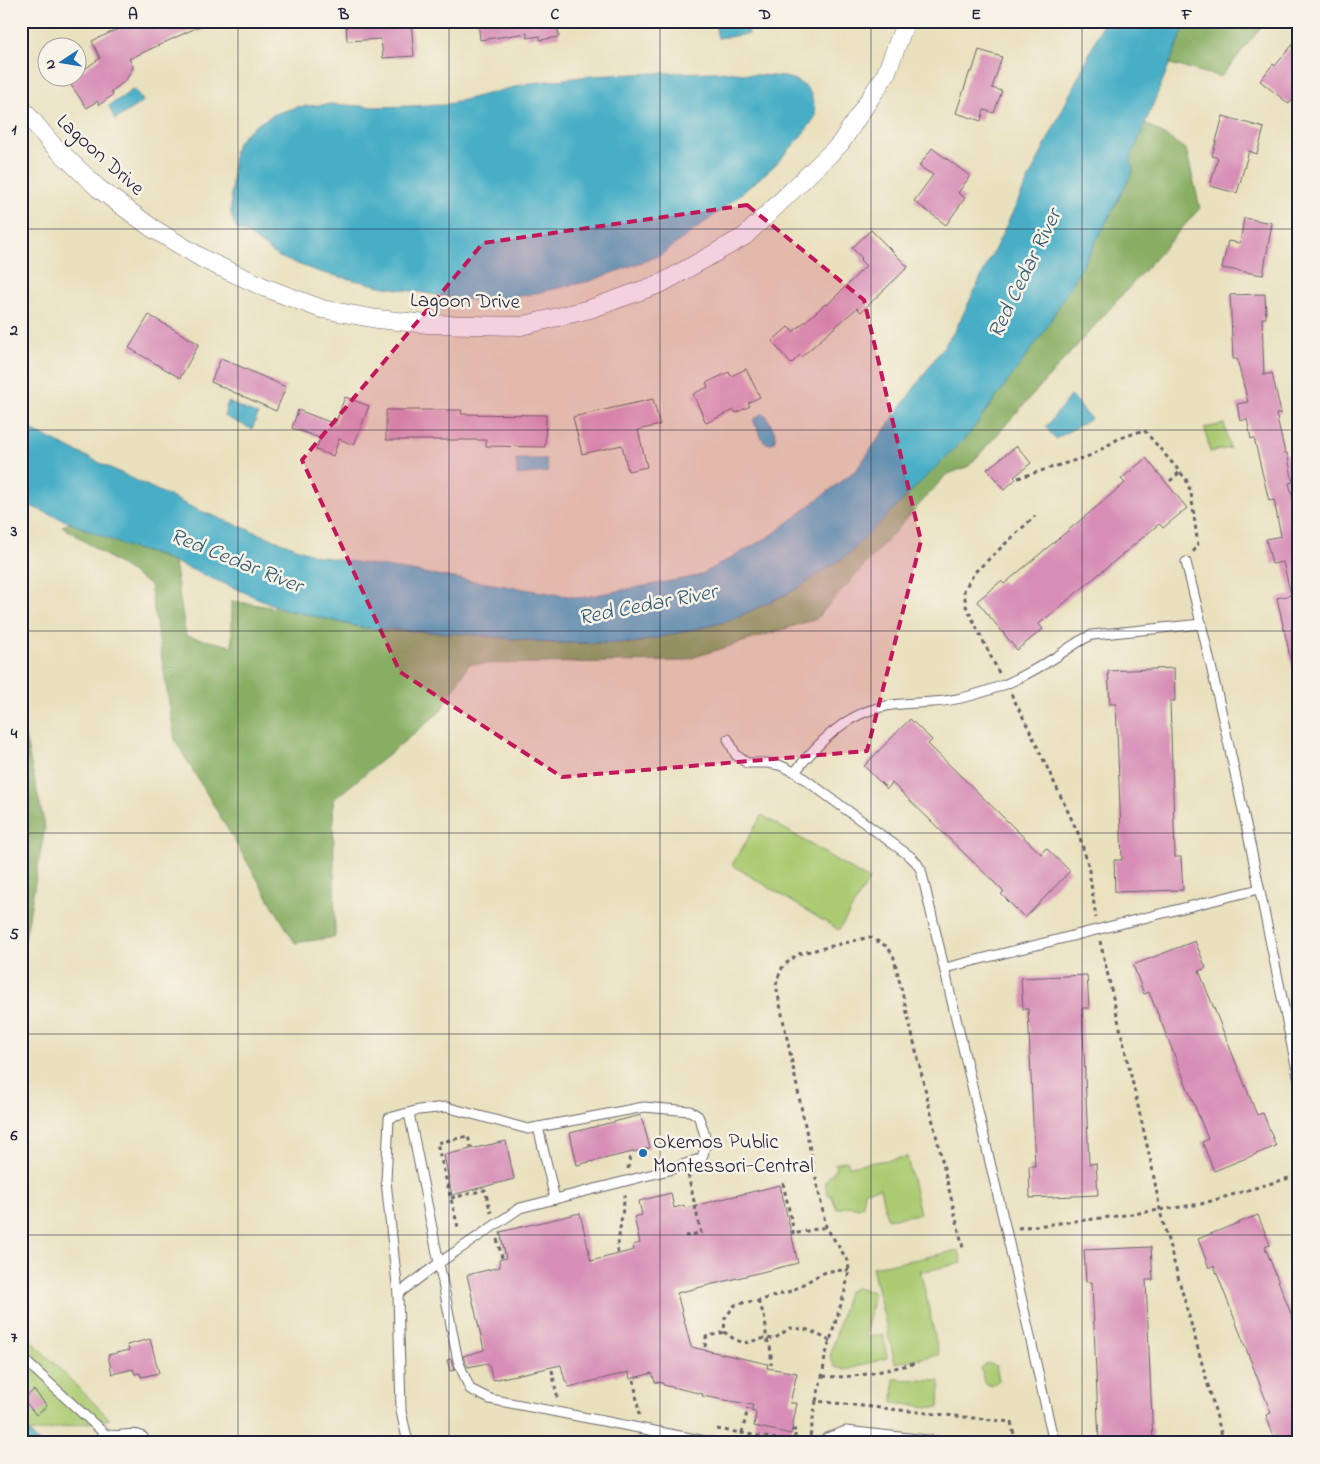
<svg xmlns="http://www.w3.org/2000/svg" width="1320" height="1464" font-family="'Indie Flower',sans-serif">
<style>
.green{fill:#abca71;stroke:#667656}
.forest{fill:#88ae63;stroke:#55684f}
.water{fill:#47aec6;stroke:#346880}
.building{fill:#d78db6}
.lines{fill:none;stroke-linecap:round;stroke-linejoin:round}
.service-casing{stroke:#686468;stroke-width:11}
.minor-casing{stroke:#686468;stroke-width:19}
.path{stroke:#686468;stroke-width:3;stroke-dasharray:4 4;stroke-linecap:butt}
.service{stroke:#fff;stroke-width:9}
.minor{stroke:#fff;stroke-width:18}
.marked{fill:#c2185b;fill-opacity:0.2;stroke:#c2185b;stroke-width:4;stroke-dasharray:10 6;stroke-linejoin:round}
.grid{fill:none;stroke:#22223b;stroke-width:1;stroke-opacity:0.55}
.poi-dot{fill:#1f6fb2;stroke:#f7f3e8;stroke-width:2}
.labels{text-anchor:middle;stroke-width:5;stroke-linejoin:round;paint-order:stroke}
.street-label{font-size:21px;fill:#22223b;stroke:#f7f3e8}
.poi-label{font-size:21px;fill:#22223b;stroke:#f7f3e8;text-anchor:start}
.water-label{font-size:22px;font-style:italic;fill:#315a73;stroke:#f7f3e8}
.neatline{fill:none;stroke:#22223b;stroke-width:2}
.grid-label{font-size:16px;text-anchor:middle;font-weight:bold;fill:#22223b}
</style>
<rect width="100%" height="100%" fill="#f7f3e8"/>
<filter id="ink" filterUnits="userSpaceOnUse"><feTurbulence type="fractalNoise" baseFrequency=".02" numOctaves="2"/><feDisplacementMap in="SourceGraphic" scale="10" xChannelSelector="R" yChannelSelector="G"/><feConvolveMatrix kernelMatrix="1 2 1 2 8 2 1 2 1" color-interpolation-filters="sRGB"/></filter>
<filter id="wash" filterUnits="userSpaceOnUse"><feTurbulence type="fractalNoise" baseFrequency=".0096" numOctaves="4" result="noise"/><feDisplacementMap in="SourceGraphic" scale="20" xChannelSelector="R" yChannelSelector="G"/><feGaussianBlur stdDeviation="1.12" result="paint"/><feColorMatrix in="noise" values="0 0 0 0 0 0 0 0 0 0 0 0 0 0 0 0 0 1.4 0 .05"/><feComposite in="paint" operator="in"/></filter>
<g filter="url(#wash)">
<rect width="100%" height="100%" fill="#e9e0bd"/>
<!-- green -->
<g class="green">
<path d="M1224 424 1230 448 1210 452 1205 428Z"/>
<path d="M762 815 869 880 839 930 732 865Z"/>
<path d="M907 1157 920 1214 887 1219 880 1188 864 1191 863 1205 859 1208 850 1206 837 1209 831 1195H828L825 1182 836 1168 835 1164 845 1161 848 1162 849 1166Z"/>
<path d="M959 1250 962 1263 921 1272 920 1269 939 1355 895 1363 872 1267 918 1259Z"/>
<path d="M856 1288 874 1292 866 1334 867 1337 883 1334 887 1358 846 1370 835 1367 830 1357 848 1291Z"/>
<path d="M21 1330 110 1419 30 1433 21 1424Z"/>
<path d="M987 1363 996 1366 999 1380 992 1386 984 1383 981 1368Z"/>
<path d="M894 1379 940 1381 939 1408 893 1403Z"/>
</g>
<!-- forest -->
<g class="forest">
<path d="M1185 21H1266L1221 77 1166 63Z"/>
<path d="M1139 119 1186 149 1200 208 969 466 946 475 816 619 682 661 469 664 440 712 333 800 335 937 295 943 175 740 150 585 62 526 77 521 174 563 186 636 232 646V601L283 609 364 628 466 634 555 643H635L729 621 793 591 849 554Z"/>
<path d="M21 719 45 827 21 962Z"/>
</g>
<!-- water -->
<g class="water">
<path d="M728 21H747L749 34 718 38 715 23Z"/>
<path d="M1104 21H1187L1131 158 1133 171 1094 246 1042 335 970 433 849 554 793 591 729 621 635 643H555L466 634 364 628 283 609 158 555 128 547 21 502V425L198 510 317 556 580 598 698 576 772 535 857 469 956 329 1086 61Z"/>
<path d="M721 72 785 77 795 80 806 87 811 94 815 111V117L809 126 797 141 774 166 724 208 661 255 590 281 527 295 495 299 482 301 449 297 380 286 319 272 279 257 248 234 236 229 231 213V195L234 153 237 143 246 133 256 125 275 114 297 107 331 104 376 107 444 105 530 83 591 76 655 73Z"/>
<path d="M134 89 143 101 115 120 109 106Z"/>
<path d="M1071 395 1091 419 1055 439 1046 427Z"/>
<path d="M228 402 258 415 252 429 224 416Z"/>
<path d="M762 414 766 415 776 435 774 442 770 444 764 442 753 420Z"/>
<path d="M516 459H546L548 472 517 475Z"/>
<path d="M21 1424 39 1443H21Z"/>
</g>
<g id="blocks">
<!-- building -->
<g class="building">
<path d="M136 21H211L129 59 133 67 126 80 111 92 113 95 99 105 97 101 87 108 68 81 72 78H78V74L100 58 92 41Z"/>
<path d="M346 21H411L414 56 383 58 381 39 347 41Z"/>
<path d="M478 21H557L559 37 540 40V36L527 38V33L480 40Z"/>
<path d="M1299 37V92L1289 104 1260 81 1273 64 1275 66Z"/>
<path d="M979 50 1002 57 992 88 1002 91 994 113 984 110 981 121 956 113 970 71 972 72Z"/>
<path d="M1223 116 1264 128 1257 154 1249 151 1237 193 1210 186 1218 158 1212 156Z"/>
<path d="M932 148 970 176 958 193 965 198 946 225 914 201 933 175 919 166Z"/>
<path d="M1244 218 1272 223 1263 275 1222 268 1228 241 1240 243Z"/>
<path d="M871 230 908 267 861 312 857 308 801 357 800 355 791 364 772 341 788 327 793 332 825 304 827 305 866 266 860 260 862 258 852 248Z"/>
<path d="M1265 294 1266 318H1262L1264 375 1272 373 1281 413 1276 414 1285 453H1287L1293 482 1289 483 1299 522V670H1293L1277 598 1291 595 1283 562 1272 564 1266 539 1281 536 1279 526 1274 500 1269 501 1254 438 1251 439 1247 419 1240 421 1237 404 1248 402 1237 359H1233L1230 295Z"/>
<path d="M149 315 199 344 180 378 129 348Z"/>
<path d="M221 358 286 387 276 411 211 382Z"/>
<path d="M746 369 760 397 748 403 750 406 736 413 734 410 706 423 693 394 708 387 706 383 729 372 731 376Z"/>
<path d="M345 397 369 406 354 445 339 439 333 456 316 450 320 438 292 428 298 410 335 424Z"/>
<path d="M653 399 660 425 638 430 647 467 628 471 622 445 582 454 573 417Z"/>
<path d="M386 410H462L461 414 546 415 545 447 486 446V440H386Z"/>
<path d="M1017 446 1031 463 1014 477 1016 479 1004 490 987 469Z"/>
<path d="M1146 458 1187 508 1163 528 1159 524 1039 624 1043 629 1017 650 977 601 1001 581 1004 584 1125 483 1121 479Z"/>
<path d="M1174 668 1175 701H1170L1175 857H1181L1183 890 1115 892 1114 860H1122L1116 704H1110L1108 671Z"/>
<path d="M910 719 932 740 928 744 1041 854 1046 848 1070 871 1025 918 1001 894 1004 892 892 783 887 789 864 766Z"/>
<path d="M1195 941 1206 968 1199 971 1257 1115 1263 1113 1276 1146 1214 1171 1202 1142 1208 1139 1149 992 1144 994 1133 965Z"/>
<path d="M1087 975 1089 1008H1082L1089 1164 1096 1163 1098 1195 1030 1198 1029 1166H1035L1028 1009H1023L1021 978Z"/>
<path d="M641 1115 650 1148 577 1165 570 1133Z"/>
<path d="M506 1141 514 1179 452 1195 444 1155Z"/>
<path d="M780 1185 798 1263 677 1293 691 1347 768 1364 767 1368 797 1373 790 1403H797L791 1434 754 1426 756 1412 751 1411 753 1405 702 1396 703 1394 663 1385V1383L655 1382 652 1373 630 1379 629 1372 569 1387 567 1381H565L561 1365 493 1380 488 1363 468 1367 463 1356 484 1350 467 1275 500 1267 499 1260 506 1258 500 1232 580 1213 591 1261 634 1250 633 1245 640 1243 634 1217 642 1215 639 1201 671 1193 674 1208 684 1205 685 1208Z"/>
<path d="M1258 1215 1270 1245 1265 1247 1299 1334V1436L1282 1443H1276L1266 1415 1271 1413 1214 1266 1209 1268 1198 1239Z"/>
<path d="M1151 1247 1153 1280H1146L1153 1443H1099L1092 1282H1086L1084 1250Z"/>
<path d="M150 1339 159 1373 141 1377 140 1373 135 1374 133 1369 112 1374 108 1355 129 1350 127 1345Z"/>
<path d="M451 1359 455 1370 450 1371 447 1360Z"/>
<path d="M34 1390 47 1406 36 1415 23 1399Z"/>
</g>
</g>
</g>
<g filter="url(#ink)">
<use href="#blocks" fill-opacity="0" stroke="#686468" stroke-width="1"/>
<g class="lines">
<!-- service casing -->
<g class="service-casing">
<g id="service">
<path d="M1186 562C1229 734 1263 907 1299 1080"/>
<path d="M728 739 736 755 747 763H767L779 765 795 772 911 857 916 862 921 870 1006 1230 1054 1443"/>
<path d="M795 772C813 749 839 721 868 711 889 703 910 704 932 702 957 701 983 693 1006 684 1024 676 1040 667 1056 657 1068 649 1079 640 1092 635L1202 624"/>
<path d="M945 968 1259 889"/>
<path d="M538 1127 555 1199"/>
<path d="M398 1294 439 1263 409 1113"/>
<path d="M21 1357 105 1434C117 1439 132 1430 143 1437L145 1443"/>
<path d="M408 1443 401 1411 398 1294 386 1181 389 1118 419 1110 446 1107 528 1129 644 1107 690 1111 698 1116C705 1132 708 1141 702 1158L669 1170 520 1208 439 1263 458 1361 470 1389 490 1399 716 1443"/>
<path d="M822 1443 827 1438 846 1431 954 1443"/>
</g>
</g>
<!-- minor casing -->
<g class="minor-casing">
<path id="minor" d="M21 107 51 143 98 188 152 228 205 260 266 288 322 309 377 319 428 324 521 326 590 309 662 283 745 236 840 144 886 74 906 21"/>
</g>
<!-- path -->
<g class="path">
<path d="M1018 478 1092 455 1118 439 1144 430 1186 479 1191 493 1198 546 1192 553"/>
<path d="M1170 481 1180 472"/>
<path d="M999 673 966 606 964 590 975 572 1035 516"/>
<path d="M1011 694 1028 727 1079 835 1088 864 1096 918"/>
<path d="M1100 941 1152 1167 1161 1215 1224 1443"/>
<path d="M628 1169 630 1155"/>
<path d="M783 1183 793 1228V1234L826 1227"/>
<path d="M451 1198 485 1190 491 1213"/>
<path d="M458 1227 437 1143 468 1136 471 1148"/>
<path d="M1018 1228 1118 1216 1201 1204 1299 1175"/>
<path d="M685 1236 701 1233 688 1174"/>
<path d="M497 1239 502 1258"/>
<path d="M618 1253 617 1249 625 1195"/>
<path d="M758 1301 764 1315 766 1327V1338L770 1346 771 1354V1365"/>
<path d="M830 1341 809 1330 801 1329 790 1328 774 1339 766 1338 744 1343 734 1339 724 1332 725 1318 735 1305 746 1302 758 1301 791 1291 821 1274 829 1271 849 1270"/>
<path d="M705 1347 706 1337 724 1332"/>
<path d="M552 1370 558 1401"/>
<path d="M823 1376C854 1380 887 1369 918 1363"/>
<path d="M634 1380 639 1415"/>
<path d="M816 1401 823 1372 825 1357 845 1291 849 1270 848 1261 826 1227 776 985 779 975 783 966 798 954 870 937 886 946 893 954 963 1248"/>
<path d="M717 1429 789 1441C796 1442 805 1443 810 1437L816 1401 1011 1422 1016 1443"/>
<path d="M792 1430H796L794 1441"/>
<path d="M742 1433 748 1408"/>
</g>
<!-- service -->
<use href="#service" class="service"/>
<!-- minor -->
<use href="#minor" class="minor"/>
</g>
</g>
<!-- marked area -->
<path class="marked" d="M747 205 864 300 921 541 867 751 562 777 400 672 302 460 483 243Z"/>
<!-- grid -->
<path class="grid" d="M238 21V1443M449 21V1443M660 21V1443M871 21V1443M1082 21V1443M21 229H1299M21 430H1299M21 631H1299M21 833H1299M21 1034H1299M21 1235H1299"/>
<!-- markers -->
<circle class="poi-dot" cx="643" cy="1153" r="5"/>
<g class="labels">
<!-- street labels -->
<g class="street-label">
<text transform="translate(101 154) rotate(42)" y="7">Lagoon Drive</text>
<text transform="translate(465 300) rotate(1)" y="7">Lagoon Drive</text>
</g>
<!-- poi labels -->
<g class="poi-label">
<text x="653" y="1148">Okemos Public<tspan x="653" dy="24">Montessori-Central</tspan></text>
</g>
<!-- water labels -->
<g class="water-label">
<text transform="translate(1023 273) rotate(-64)" y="8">Red Cedar River</text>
<text transform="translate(237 559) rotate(22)" y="8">Red Cedar River</text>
<text transform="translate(647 603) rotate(-11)" y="8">Red Cedar River</text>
</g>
</g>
<!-- margin -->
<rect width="1320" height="1464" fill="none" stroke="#f7f3e8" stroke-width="55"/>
<!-- north arrow -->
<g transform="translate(62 62) rotate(258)"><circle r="24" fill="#f7f3e8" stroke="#a29fa3"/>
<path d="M0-4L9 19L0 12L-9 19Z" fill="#1f6fb2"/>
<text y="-8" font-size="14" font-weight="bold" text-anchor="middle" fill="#22223b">N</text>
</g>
<rect x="28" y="28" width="1264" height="1408" class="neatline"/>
<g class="grid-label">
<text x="133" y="19">A</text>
<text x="344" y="19">B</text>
<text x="555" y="19">C</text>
<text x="765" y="19">D</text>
<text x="976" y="19">E</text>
<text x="1187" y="19">F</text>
<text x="14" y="134">1</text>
<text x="14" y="335">2</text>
<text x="14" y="536">3</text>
<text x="14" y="738">4</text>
<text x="14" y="939">5</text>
<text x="14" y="1140">6</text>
<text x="14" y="1342">7</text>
</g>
</svg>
